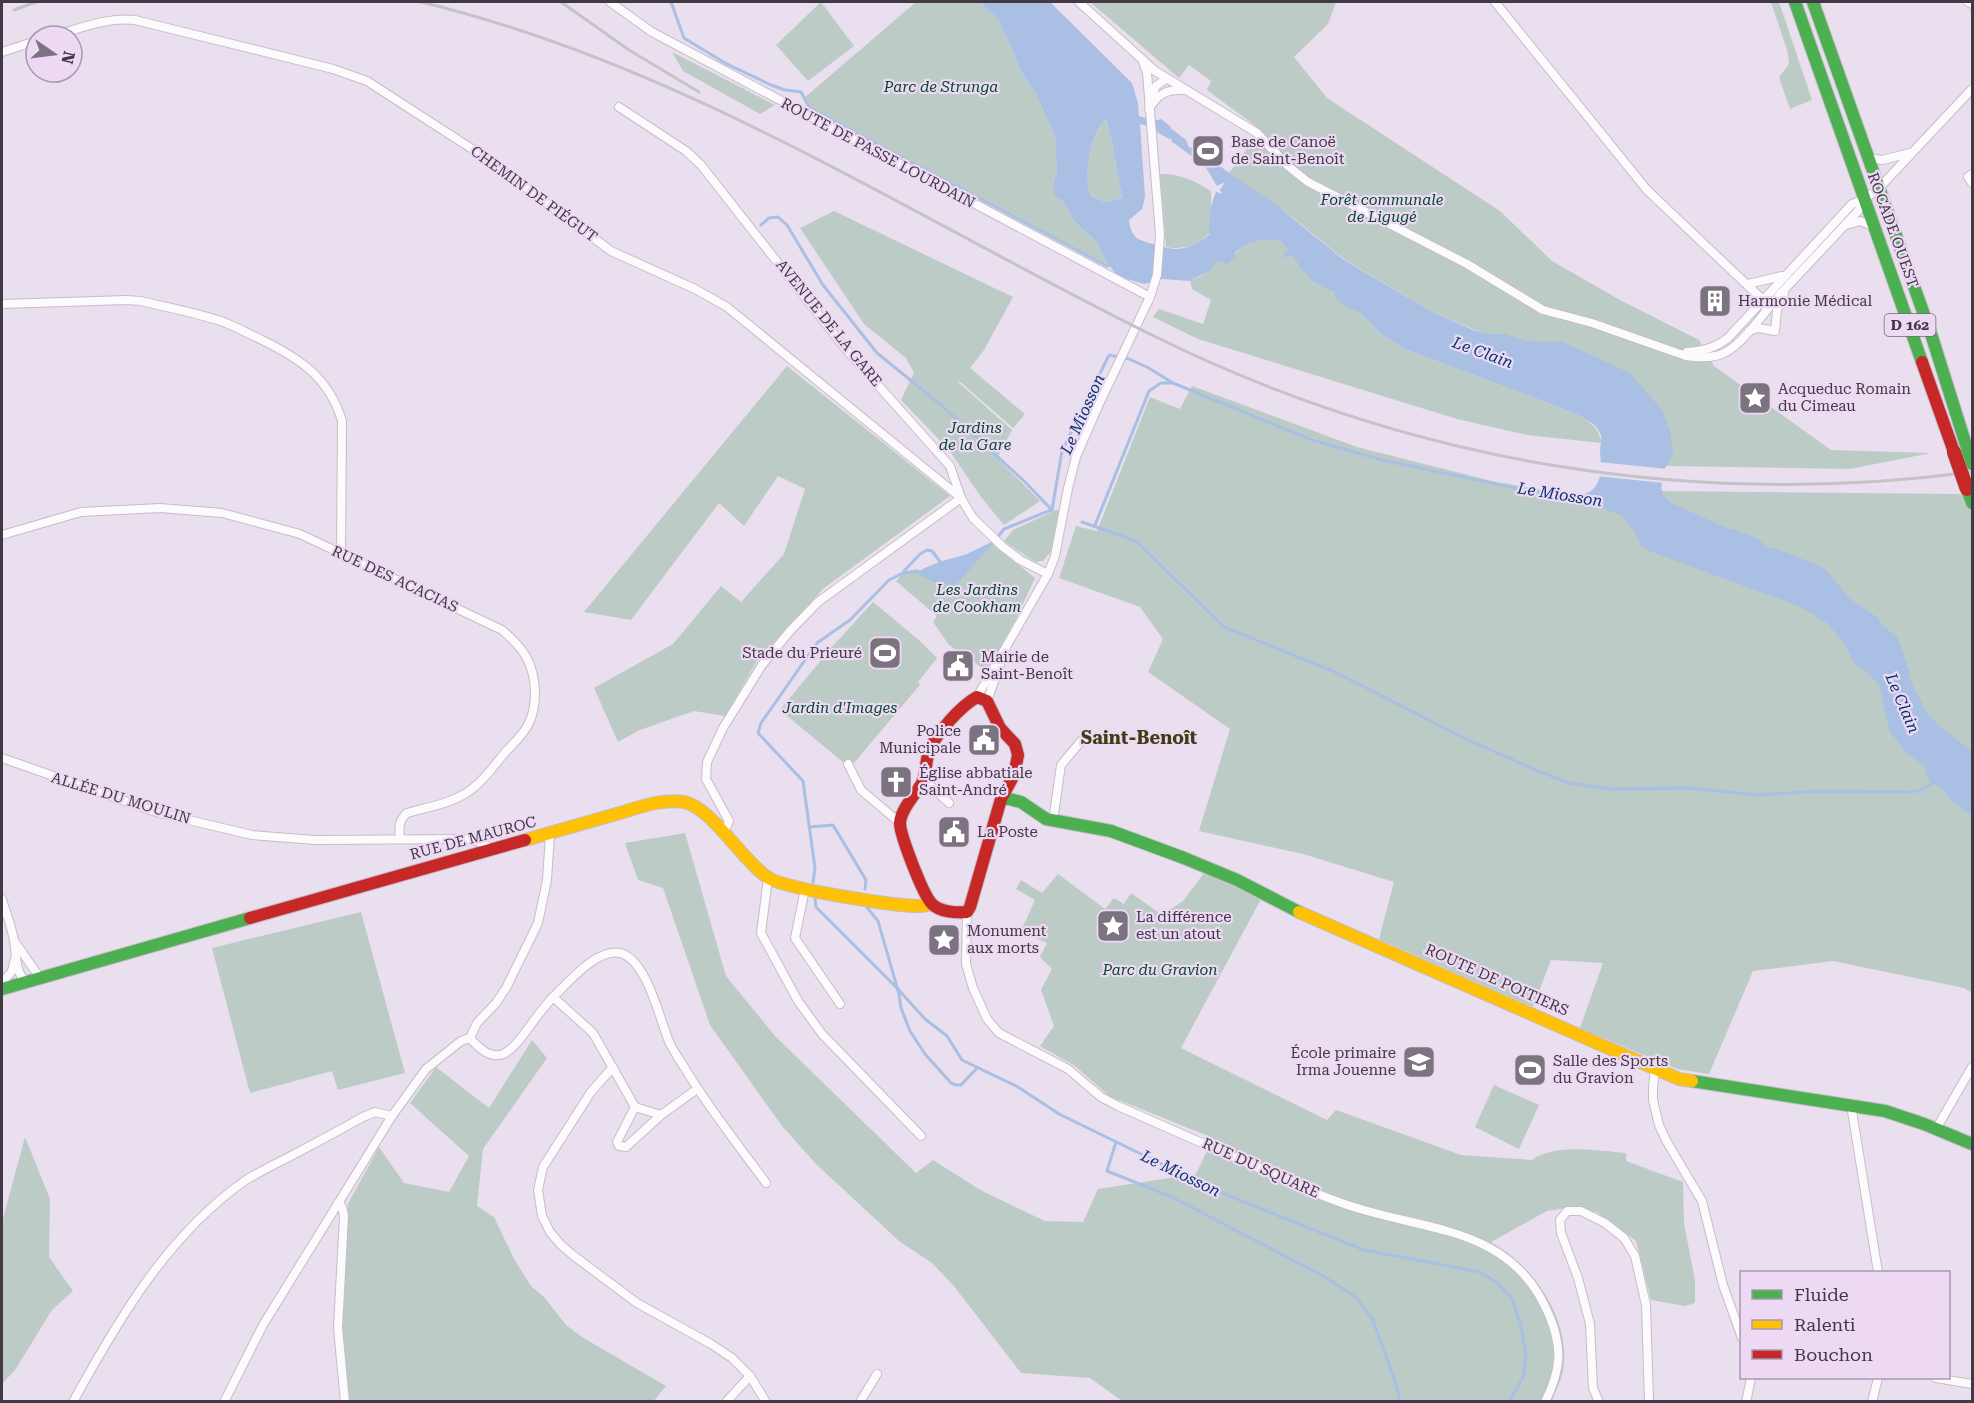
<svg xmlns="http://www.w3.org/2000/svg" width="1974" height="1403" font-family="'Roboto Serif',serif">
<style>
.green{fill:#bdcbc6}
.water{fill:#a9bfe4;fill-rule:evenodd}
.pier{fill:#eadfee}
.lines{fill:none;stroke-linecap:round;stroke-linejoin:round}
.stream{stroke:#a9bfe4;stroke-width:3}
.street-casing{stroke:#c5bdc8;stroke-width:10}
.fast-casing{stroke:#c5bdc8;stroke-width:14}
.slow-casing{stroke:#c5bdc8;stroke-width:14}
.jam-casing{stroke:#c5bdc8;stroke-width:14}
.street{stroke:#fcfafc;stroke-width:8}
.fast{stroke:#4caf50;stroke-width:12}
.slow{stroke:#ffc107;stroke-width:12}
.jam{stroke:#c62828;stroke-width:12}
.rail{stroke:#c5c3c7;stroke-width:3}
.jam-bridge-casing{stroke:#9ca4a2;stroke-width:15;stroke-linecap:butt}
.jam-bridge{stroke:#c62828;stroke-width:14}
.labels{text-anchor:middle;stroke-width:4.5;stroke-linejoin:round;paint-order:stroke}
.shield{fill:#edd9f4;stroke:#756979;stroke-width:1.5}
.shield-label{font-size:14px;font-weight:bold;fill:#413944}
.park-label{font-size:15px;font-style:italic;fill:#004b2d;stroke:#edd9f4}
.poi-label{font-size:15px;fill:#413944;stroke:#edd9f4;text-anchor:start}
.street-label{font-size:15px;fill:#413944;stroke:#edd9f4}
.water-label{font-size:16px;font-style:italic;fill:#01356b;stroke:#edd9f4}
.quarter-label{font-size:18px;font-weight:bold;fill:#3f3c13;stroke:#edd9f4}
</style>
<rect width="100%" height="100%" fill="#eadfee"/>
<!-- green -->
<g class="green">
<path d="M821 2 854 46 808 81 776 45Z"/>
<path d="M916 2H980L999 20 1022 73 1036 94 1055 137 1057 172 1054 180 1053 191 1061 199 1074 221 1097 242 1104 258 1110 266 809 107 804 98Z"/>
<path d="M1090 2H1336L1328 24 1294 57 1327 98 1500 211 1552 261 1620 300 1699 340 1714 366 1831 450 1931 453 1850 469 1666 466 1609 385 1434 313 1345 260 1292 217 1229 173 1261 130 1207 90 1211 81 1189 65 1179 78Z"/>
<path d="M1771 2H1779L1812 100 1790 109 1779 77 1789 64 1788 53Z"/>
<path d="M672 52 775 105 760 114 683 71Z"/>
<path d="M1106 119 1112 142 1122 198 1105 202 1091 196C1083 177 1090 133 1106 119Z"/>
<path d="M1160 174C1178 173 1196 181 1211 191L1212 215 1209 222 1210 233C1198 244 1182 251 1166 247Z"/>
<path d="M834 211 1013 297 984 350 970 368 1025 414 1013 428 959 381 958 382 1012 430 997 458 1040 501 1004 525 981 497 949 450 901 400 914 373 906 358 864 324 800 228Z"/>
<path d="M1269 240 1280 241 1288 250 1289 256 1292 255 1304 271 1317 285 1326 287 1334 292 1351 310 1361 313 1380 333 1405 349 1574 413C1589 422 1598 425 1602 443L1527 435 1457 419 1198 339 1153 317 1159 309 1203 324 1211 300 1192 289 1190 281 1201 276 1217 261 1235 254 1244 245 1254 241Z"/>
<path d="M787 366 950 496 824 588 757 661 725 716 694 711 640 730 618 742 594 688 673 644 721 586 741 602 784 554 805 489 778 476 744 526 719 503 631 620 584 612Z"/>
<path d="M1192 386 1357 447 1496 482 1579 496H1647L1661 491 1957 494 1972 493V993L1964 988 1833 961 1753 971 1709 1074 1677 1069 1580 1028 1603 963 1551 960 1533 1007 1379 939 1394 882 1303 854 1199 831 1230 729 1148 672 1163 639 1140 607 1059 578 1076 526 1097 531 1150 397 1180 409Z"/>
<path d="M1056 510H1060L1052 550 1043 561 1035 562 1004 541 1013 530Z"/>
<path d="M992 544 1035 578 1015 621 987 671 949 645 933 622 937 616 896 581 903 573C934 569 964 557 992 544Z"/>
<path d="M873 602 920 641 937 658 918 682 920 684 919 686 853 764 844 763 780 710 831 648Z"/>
<path d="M685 833 726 976 775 1036 916 1173 933 1160 982 1191 1045 1221 1083 1222 1098 1189 1196 1174 1213 1138 1109 1096 1075 1066 1040 1046 1054 1026 1041 990 1052 969 1040 957 1047 943 1021 931 1035 900 1016 889 1021 880 1042 893 1058 874 1105 909 1114 898 1124 904 1131 893 1162 915 1183 901 1204 873 1261 899 1181 1048 1327 1120 1336 1110 1461 1155 1532 1160C1555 1143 1598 1151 1626 1153V1161L1683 1182 1684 1224 1695 1280V1303L1685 1306 1651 1300 1636 1241 1597 1212 1573 1207 1547 1211 1491 1242C1500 1248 1510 1254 1517 1261 1547 1288 1570 1330 1563 1371 1561 1381 1555 1392 1552 1401H1122L1090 1378 1021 1373 953 1285 932 1263 899 1241 817 1165 782 1126 710 1025 663 888 638 880 625 843Z"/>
<path d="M361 912 405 1073 338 1090 332 1071 250 1093 212 948Z"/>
<path d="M532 1040 547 1058 483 1149 477 1206 494 1217 514 1259 531 1286 545 1298 566 1325 582 1337 666 1386 653 1402H345L338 1328 348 1204 379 1147 404 1183 449 1192 469 1156 410 1103 436 1067 489 1108Z"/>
<path d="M1494 1085 1539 1105 1519 1149 1475 1127Z"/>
<path d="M25 1137 50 1199 49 1257 73 1291 52 1310 15 1370 2 1384V1222Z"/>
</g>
<!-- water -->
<g class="water">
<path d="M980 2H1050L1132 83 1138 103 1139 116 1154 121 1161 119 1171 127V129H1172L1186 140 1189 148 1191 147 1199 152 1275 204 1344 260 1434 313 1476 331 1488 334H1505L1526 341 1563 342 1630 373 1662 410 1670 432 1673 455C1664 468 1660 478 1662 494L1670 502 1726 528 1736 530 1756 538 1767 547 1779 550 1818 565 1827 571 1849 598 1878 618 1880 623 1898 638 1909 670 1911 682 1927 713 1943 729 1972 751V816L1950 800 1943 789 1935 785 1926 776 1927 771 1922 764 1907 754 1889 730 1879 685 1862 668 1855 665 1844 643 1828 624 1801 607 1649 551 1641 545 1637 536 1623 516 1599 507 1578 506 1579 496C1603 490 1602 471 1600 451 1600 444 1603 440 1600 433 1596 423 1582 418 1574 413L1405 349 1380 333 1361 313 1351 310 1336 299 1334 292C1328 288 1320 287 1315 283 1306 276 1299 265 1292 255L1284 258 1283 255 1288 250 1280 241C1263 239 1247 240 1235 253L1236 257 1226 265 1224 262 1217 261 1210 270 1190 281 1163 279 1144 284 1127 279 1115 273 1104 258 1097 242 1074 221 1061 199 1056 197 1053 191 1054 180 1057 172 1055 137 1036 94 1022 73 999 20ZM1106 119 1112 142 1122 198 1105 202 1091 196C1083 177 1090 133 1106 119ZM1140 124 1156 128 1157 132 1169 139H1172L1171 141 1205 166 1217 186 1225 182 1220 190 1222 194 1216 192C1212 200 1207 225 1210 234 1202 241 1187 249 1176 249 1168 249 1145 242 1138 239 1132 235 1129 225 1129 220L1142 209 1145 197Z"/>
<path d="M992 544 955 586C941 588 927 578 914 572L926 570 941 563 966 556Z"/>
</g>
<!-- pier -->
<path class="pier" d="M1599 462 1667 469 1664 483 1596 476Z"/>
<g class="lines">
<!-- stream -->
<g class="stream">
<path d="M671 2 684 38 725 63 771 85 785 90 801 92 809 107 826 117 1107 266 1112 264"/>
<path d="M761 225 769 218 778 217 787 225 823 285 877 353 940 404 1025 482 1052 510"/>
<path d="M1052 510 1062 451 1109 355 1129 359 1147 367 1173 383 1312 440 1382 460 1563 498 1581 500"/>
<path d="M1082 522 1136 541 1224 627 1335 672 1464 738 1538 771 1570 783 1610 789 1690 788 1757 795 1820 791 1912 792 1924 789 1936 780"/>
<path d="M1095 525 1149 391 1161 383H1172"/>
<path d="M997 538 1004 529 1051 510"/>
<path d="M924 570 941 563 966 556 993 543"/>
<path d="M904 571 920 554 927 550 932 551 941 563"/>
<path d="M809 827 833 825 866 880 865 889"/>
<path d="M813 882 815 868 803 781 758 733 761 723 817 643 850 620 889 580 903 573 917 571"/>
<path d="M815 898 816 907 896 987 925 1019 947 1036 962 1060 1018 1087 1059 1114 1217 1191 1364 1250 1480 1272 1498 1283 1512 1299 1520 1323 1526 1354 1524 1375 1509 1402"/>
<path d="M865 905 878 921 899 994 901 1008 910 1031 925 1054 951 1083 956 1085H961L977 1068"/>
<path d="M1116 1142 1107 1171 1172 1197 1325 1277 1356 1297 1373 1320 1395 1381 1400 1402"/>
</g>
<!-- street casing -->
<g class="street-casing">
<g id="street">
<path d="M610 2 652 32 1150 297"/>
<path d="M1079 2 1155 71 1257 133 1288 166 1308 182 1467 264 1543 310 1592 323 1686 356C1699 358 1714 359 1726 352 1744 343 1767 308 1782 292 1807 265 1833 238 1858 211L1865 199"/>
<path d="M1495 2 1647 190 1762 299 1766 310"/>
<path d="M1968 2 1972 4"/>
<path d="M53 36C81 28 107 17 135 20L333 69 367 81 483 156 611 251 695 289 727 307 961 498 818 602 790 631 762 665 723 728 707 762 706 779 729 821 724 833"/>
<path d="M2 52 36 41"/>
<path d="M1150 100 1156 86 1166 79"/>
<path d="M619 107 686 151 701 165 844 347 950 466 961 498 973 518 1002 546 1020 560 1048 574"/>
<path d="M1149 109C1157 95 1166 89 1182 90"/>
<path d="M1870 158 1882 160 1910 153"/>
<path d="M1972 174 1968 177 1972 183"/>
<path d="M1846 225 1860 221 1876 227"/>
<path d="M1748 284 1782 276"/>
<path d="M2 304 126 300 141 301C169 308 199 313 226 323 238 328 249 334 260 339 299 358 329 377 342 421L341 553"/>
<path d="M1749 331 1758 328 1775 331 1777 310 1784 293"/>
<path d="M1687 352C1703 351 1715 348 1728 338L1852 204 1865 199 1880 187 1972 89"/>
<path d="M2 535 81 512 160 508 222 513 300 534 502 630C523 648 534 662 535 692 535 703 534 713 529 723 524 735 511 745 503 755 493 767 484 780 472 789 454 803 429 807 407 813 398 821 399 828 400 839"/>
<path d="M977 697 1048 574 1055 556 1068 488 1076 457 1100 402 1150 297 1157 275 1160 235 1147 73 1143 62"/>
<path d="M987 701 1000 665"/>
<path d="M2 758 159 813 252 835 315 840 469 839 485 844 489 851"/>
<path d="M848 764 861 790 900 823"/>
<path d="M924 780 949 803"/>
<path d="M1053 821 1061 765 1082 740"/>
<path d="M768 878 761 933 798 1001 822 1034 921 1136"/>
<path d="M805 889 795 938 840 1004"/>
<path d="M2 899C6 913 12 927 14 941 17 956 14 970 26 982"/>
<path d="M967 912 966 964 973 988 987 1019 999 1033 1068 1069 1101 1097 1118 1106C1168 1128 1218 1150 1268 1172 1291 1182 1315 1194 1339 1202 1418 1232 1511 1222 1549 1315 1563 1348 1561 1370 1545 1402"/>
<path d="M15 942 40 978"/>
<path d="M2 983 12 971 15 959"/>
<path d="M553 997C569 982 597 948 620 953 646 959 659 1016 668 1039 672 1050 680 1060 686 1070 710 1110 739 1146 766 1183"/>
<path d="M470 1038C497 1070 510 1053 530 1026 537 1016 545 1006 553 997L593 1033 635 1107 617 1142 619 1146 626 1147 661 1115 697 1089"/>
<path d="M613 1067 591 1092 543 1167 538 1190 542 1216 550 1232 561 1245 574 1256 637 1303 711 1344 732 1358 750 1376 766 1402"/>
<path d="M1655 1070 1653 1087V1100L1659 1125 1667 1142 1702 1201 1723 1285 1742 1338"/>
<path d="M1851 1105 1878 1272"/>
<path d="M635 1107 661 1115"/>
<path d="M1936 1129 1972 1067"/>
<path d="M339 1202 342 1207 344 1216 338 1328 345 1402"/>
<path d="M1936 1378 1972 1384"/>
<path d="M73 1402C118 1320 168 1234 246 1180 259 1172 273 1165 287 1158 312 1145 338 1131 363 1117L375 1112 392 1116"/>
<path d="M224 1402 263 1325 392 1116 426 1069 461 1041 470 1038 477 1023 496 1003 506 988 538 923 547 880 550 834"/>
<path d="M726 1402 750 1376"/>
<path d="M860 1402 877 1374"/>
<path d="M1599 1402 1593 1388 1590 1324 1578 1278 1561 1233 1560 1220 1567 1211H1581L1605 1223 1624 1238 1635 1256 1646 1305 1649 1402"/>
<path d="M1746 1402 1751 1378"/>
<path d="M1872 1402 1878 1378"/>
</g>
</g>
<!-- fast casing -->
<g class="fast-casing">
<g id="fast">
<path d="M1795 2 1922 362"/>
<path d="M1813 2 1932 337 1972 464"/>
<path d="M1967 489 1972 503"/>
<path d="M1001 799H1009L1021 802 1046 819 1111 831 1184 858 1237 880 1299 912"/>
<path d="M2 989 250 918"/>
<path d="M1692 1081 1885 1111 1924 1124 1972 1144"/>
</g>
</g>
<!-- slow casing -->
<g class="slow-casing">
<g id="slow">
<path d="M525 840C554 832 584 823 613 815 635 809 660 798 684 802 711 807 742 860 767 877 784 889 895 906 919 906 923 906 928 905 932 904"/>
<path d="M1299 912 1679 1079 1692 1081"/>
</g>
</g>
<!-- jam casing -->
<g class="jam-casing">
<g id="jam">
<path d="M1922 362 1954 452"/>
<path d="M977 697 987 701 1000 728 1015 744 1018 755 1014 775 1001 799 970 907 967 912C956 913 940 912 932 904 923 895 900 835 900 823 901 809 915 795 922 783 927 773 925 762 929 752 935 734 961 706 977 697Z"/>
<path d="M250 918 525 840"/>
</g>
</g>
<!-- street -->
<use href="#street" class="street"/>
<!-- fast -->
<use href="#fast" class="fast"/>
<!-- slow -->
<use href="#slow" class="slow"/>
<!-- jam -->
<use href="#jam" class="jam"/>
<!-- rail -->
<g class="rail">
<path d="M421 2C687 66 915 219 1158 338 1413 463 1692 509 1972 472"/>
<path d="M561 2 629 50 699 92"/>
<path d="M14 10 36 2"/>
</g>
<!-- jam-bridge casing -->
<g class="jam-bridge-casing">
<path id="jam-bridge" d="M1954 452 1967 489"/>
</g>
<!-- jam-bridge -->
<use href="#jam-bridge" class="jam-bridge"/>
</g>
<!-- icons -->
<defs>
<g id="stadium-square" transform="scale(1.725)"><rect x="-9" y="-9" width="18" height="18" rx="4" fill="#7c7380" stroke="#edd9f4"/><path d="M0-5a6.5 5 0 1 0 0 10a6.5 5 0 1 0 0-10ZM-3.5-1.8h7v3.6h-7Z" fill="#fff"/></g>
<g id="building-square" transform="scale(1.725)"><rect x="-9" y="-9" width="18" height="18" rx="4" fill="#7c7380" stroke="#edd9f4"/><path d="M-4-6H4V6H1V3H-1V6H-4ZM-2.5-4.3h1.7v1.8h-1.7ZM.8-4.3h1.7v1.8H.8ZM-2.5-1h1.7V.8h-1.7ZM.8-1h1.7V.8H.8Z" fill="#fff"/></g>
<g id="sight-square" transform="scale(1.725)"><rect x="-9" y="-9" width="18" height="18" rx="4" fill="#7c7380" stroke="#edd9f4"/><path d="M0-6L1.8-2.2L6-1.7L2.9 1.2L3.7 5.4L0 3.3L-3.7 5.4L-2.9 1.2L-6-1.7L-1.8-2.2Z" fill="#fff"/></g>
<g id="civic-square" transform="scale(1.725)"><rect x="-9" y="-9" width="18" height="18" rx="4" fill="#7c7380" stroke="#edd9f4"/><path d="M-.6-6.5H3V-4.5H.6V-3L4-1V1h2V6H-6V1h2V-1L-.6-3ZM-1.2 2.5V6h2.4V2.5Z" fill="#fff"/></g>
<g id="church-square" transform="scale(1.725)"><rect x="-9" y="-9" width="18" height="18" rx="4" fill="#7c7380" stroke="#edd9f4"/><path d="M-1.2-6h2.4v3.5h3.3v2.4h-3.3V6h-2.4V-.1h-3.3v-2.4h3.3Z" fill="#fff"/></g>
<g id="school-square" transform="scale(1.725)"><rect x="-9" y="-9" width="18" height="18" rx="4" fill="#7c7380" stroke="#edd9f4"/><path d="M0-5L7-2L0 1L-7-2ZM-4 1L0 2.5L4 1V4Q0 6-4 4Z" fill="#fff"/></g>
</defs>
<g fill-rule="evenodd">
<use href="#stadium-square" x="1208" y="151"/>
<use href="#building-square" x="1715" y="301"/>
<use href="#sight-square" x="1755" y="398"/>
<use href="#stadium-square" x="885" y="653"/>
<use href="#civic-square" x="958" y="666"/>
<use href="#civic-square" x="984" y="740"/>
<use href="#church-square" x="896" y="782"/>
<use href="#civic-square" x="954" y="832"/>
<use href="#sight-square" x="1113" y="926"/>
<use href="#sight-square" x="944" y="940"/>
<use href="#school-square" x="1419" y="1062"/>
<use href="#stadium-square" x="1530" y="1070"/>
</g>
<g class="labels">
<!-- shield labels -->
<rect class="shield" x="1884.5" y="314" width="51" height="22" rx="4.5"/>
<g class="shield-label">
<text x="1910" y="330">D 162</text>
</g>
<!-- park labels -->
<g class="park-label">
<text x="941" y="92">Parc de Strunga</text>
<text x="1382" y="205">Forêt communale<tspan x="1382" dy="17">de Ligugé</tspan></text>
<text x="975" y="433">Jardins<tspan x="975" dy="17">de la Gare</tspan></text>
<text x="977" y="595">Les Jardins<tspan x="977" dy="17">de Cookham</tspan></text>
<text x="840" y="713">Jardin d'Images</text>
<text x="1160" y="975">Parc du Gravion</text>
</g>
<!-- poi labels -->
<g class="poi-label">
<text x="1231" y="147">Base de Canoë<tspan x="1231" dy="17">de Saint-Benoît</tspan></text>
<text x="1738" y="306">Harmonie Médical</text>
<text x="1778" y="394">Acqueduc Romain<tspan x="1778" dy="17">du Cimeau</tspan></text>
<text x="862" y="658" text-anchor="end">Stade du Prieuré</text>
<text x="981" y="662">Mairie de<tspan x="981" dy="17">Saint-Benoît</tspan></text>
<text x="961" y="736" text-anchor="end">Police<tspan x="961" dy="17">Municipale</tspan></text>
<text x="919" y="778">Église abbatiale<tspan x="919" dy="17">Saint-André</tspan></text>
<text x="977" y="837">La Poste</text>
<text x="1136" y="922">La différence<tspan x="1136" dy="17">est un atout</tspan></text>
<text x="967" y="936">Monument<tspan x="967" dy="17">aux morts</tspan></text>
<text x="1396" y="1058" text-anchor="end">École primaire<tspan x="1396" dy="17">Irma Jouenne</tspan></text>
<text x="1553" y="1066">Salle des Sports<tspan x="1553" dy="17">du Gravion</tspan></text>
</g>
<!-- street labels -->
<g class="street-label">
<text transform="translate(878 153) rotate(28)" y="5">ROUTE DE PASSE LOURDAIN</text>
<text transform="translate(534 194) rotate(36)" y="5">CHEMIN DE PIÉGUT</text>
<text transform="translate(1893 230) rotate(70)" y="5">ROCADE OUEST</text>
<text transform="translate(829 323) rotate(51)" y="5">AVENUE DE LA GARE</text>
<text transform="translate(395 579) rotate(25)" y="5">RUE DES ACACIAS</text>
<text transform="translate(121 798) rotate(17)" y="5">ALLÉE DU MOULIN</text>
<text transform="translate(473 838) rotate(-15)" y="5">RUE DE MAUROC</text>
<text transform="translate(1497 980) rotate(24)" y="5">ROUTE DE POITIERS</text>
<text transform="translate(1261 1168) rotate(24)" y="5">RUE DU SQUARE</text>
</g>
<!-- water labels -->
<g class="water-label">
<text transform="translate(1483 352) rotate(20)" y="6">Le Clain</text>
<text transform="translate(1082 414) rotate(-66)" y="6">Le Miosson</text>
<text transform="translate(1560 494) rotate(9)" y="6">Le Miosson</text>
<text transform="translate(1903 703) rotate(67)" y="6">Le Clain</text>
<text transform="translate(1181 1173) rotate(26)" y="6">Le Miosson</text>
</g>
<!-- quarter labels -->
<g class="quarter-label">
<text x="1139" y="744">Saint-Benoît</text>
</g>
</g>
<!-- border -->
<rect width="1974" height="1403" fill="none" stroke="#413944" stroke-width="6"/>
<!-- legend -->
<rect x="1740" y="1271" width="210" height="108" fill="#edd9f4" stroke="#a899ae" stroke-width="1.5"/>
<rect x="1752" y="1290" width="30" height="9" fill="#4caf50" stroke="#a899ae" stroke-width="1.5"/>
<text x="1794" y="1301" font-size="18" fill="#413944">Fluide</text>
<rect x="1752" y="1320" width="30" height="9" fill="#ffc107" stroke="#a899ae" stroke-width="1.5"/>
<text x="1794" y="1331" font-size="18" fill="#413944">Ralenti</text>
<rect x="1752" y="1350" width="30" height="9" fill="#c62828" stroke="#a899ae" stroke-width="1.5"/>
<text x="1794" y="1361" font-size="18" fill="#413944">Bouchon</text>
<!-- north arrow -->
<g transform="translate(54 54) rotate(104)"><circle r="28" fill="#edd9f4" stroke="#a899ae" stroke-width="1.5"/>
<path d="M0-4.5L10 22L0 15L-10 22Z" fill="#7c7380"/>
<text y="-9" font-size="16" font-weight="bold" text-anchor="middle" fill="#413944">N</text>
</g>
</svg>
